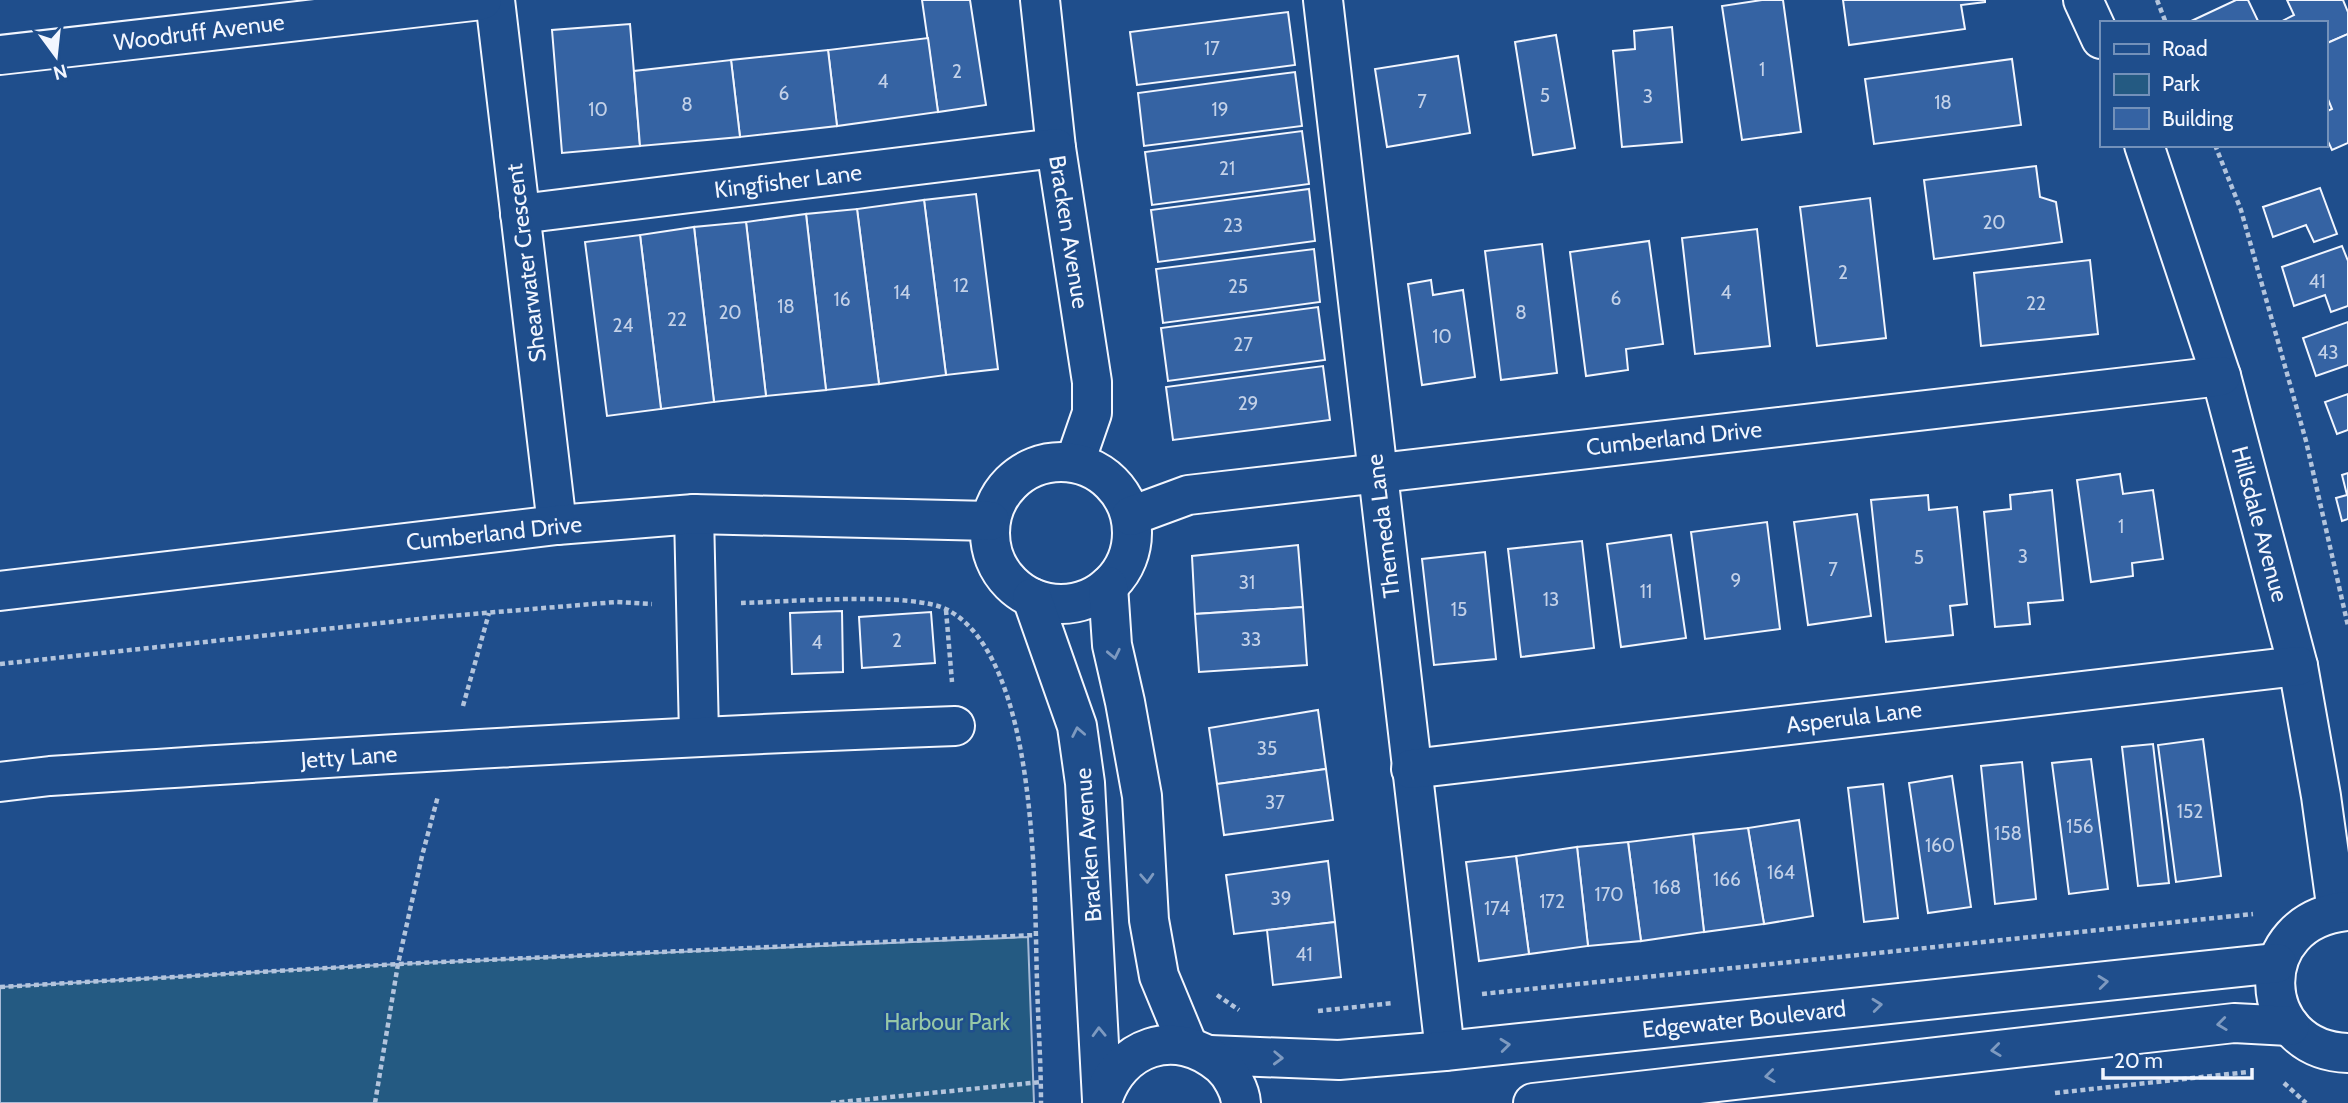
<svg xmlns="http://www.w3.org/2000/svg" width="2348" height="1103" font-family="Cabin,sans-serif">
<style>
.green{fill:#245a82;stroke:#a8bbd7;stroke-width:2}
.building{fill:#3563a3;stroke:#f2f6ff;stroke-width:2}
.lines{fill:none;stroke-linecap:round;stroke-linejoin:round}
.minor-casing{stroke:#f2f6ff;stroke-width:42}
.path{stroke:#b3c4dc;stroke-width:4.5;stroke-dasharray:5 3.5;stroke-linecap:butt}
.minor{stroke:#1f4e8c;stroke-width:38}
.oneway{stroke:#7e9ac0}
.labels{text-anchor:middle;stroke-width:5;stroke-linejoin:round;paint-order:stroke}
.number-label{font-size:19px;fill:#c3d1e8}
.street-label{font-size:23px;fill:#f2f6ff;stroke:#1f4e8c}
.park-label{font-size:23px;fill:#97c8a6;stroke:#1f4e8c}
</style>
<rect width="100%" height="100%" fill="#1f4e8c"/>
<!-- green -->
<path class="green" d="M1028 937 1034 1103H0V987L398 964Z"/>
<!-- building -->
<g class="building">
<path d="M922 0H970L986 105 938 112Z"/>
<path d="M1762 0H1783L1801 132 1742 140 1722 6Z"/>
<path d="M1843 0H1985V2L1961 5 1965 29 1849 45Z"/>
<path d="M2236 0H2248L2259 23H2187Z"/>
<path d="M2287 0H2343L2348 12V34L2325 44V23H2282V21L2294 15Z"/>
<path d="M1288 12 1295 65 1137 85 1130 32Z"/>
<path d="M630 24 640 146 562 153 552 30Z"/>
<path d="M1672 27 1682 142 1622 147 1613 51 1635 49 1634 31Z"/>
<path d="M2348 34V143L2332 150 2325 135V112L2332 109 2325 92V44Z"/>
<path d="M1556 35 1575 148 1533 155 1515 42Z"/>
<path d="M928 38 938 112 837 126 828 50Z"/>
<path d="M828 50 837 126 740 137 731 60Z"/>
<path d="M1458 56 1470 133 1387 147 1375 69Z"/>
<path d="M2012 59 2021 125 1874 144 1865 79Z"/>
<path d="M731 60 740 137 640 146 634 71Z"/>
<path d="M1295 72 1302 126 1144 146 1138 93Z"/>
<path d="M1302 131 1309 184 1152 205 1145 152Z"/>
<path d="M2036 166 2040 197 2056 202 2062 242 1934 259 1924 180Z"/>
<path d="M2320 188 2337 234 2314 242 2306 225 2273 237 2263 207Z"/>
<path d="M1309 189 1315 241 1158 262 1151 210Z"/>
<path d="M976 194 998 369 946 375 924 200Z"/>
<path d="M1870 198 1886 338 1817 346 1800 207Z"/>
<path d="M924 200 946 375 879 384 857 209Z"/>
<path d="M857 209 879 384 826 390 806 214Z"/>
<path d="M806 214 826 390 766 396 746 222Z"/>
<path d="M746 222 766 396 714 402 694 227Z"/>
<path d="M694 227 714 402 661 409 640 235Z"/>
<path d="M1757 229 1770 346 1695 354 1682 238Z"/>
<path d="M640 235 661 409 607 416 585 242Z"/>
<path d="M1649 241 1663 344 1626 349 1628 370 1586 376 1570 252Z"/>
<path d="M1542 244 1557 373 1501 380 1485 251Z"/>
<path d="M2342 246 2348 261V306L2331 312 2325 295 2294 306 2282 267Z"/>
<path d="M1314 249 1320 302 1163 323 1156 269Z"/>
<path d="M2090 260 2098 334 1981 346 1974 273Z"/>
<path d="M1431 280 1433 295 1463 290 1475 377 1422 385 1408 284Z"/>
<path d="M1318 307 1325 360 1168 381 1161 328Z"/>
<path d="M2348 322V365L2316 376 2303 338Z"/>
<path d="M1323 366 1330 420 1173 440 1166 387Z"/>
<path d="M2348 394V430L2337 434 2325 402Z"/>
<path d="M2348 473V519L2342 521 2336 498 2347 495 2342 475Z"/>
<path d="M2120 474 2123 494 2153 490 2163 559 2132 563 2133 576 2091 582 2077 480Z"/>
<path d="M2052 490 2063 600 2028 603 2030 624 1995 627 1984 512 2011 509 2010 495Z"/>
<path d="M1928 495 1929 510 1957 507 1967 604 1950 606 1953 635 1886 642 1871 500Z"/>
<path d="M1857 514 1871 616 1808 625 1794 522Z"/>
<path d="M1767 522 1780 629 1705 639 1691 532Z"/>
<path d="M1671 535 1686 638 1621 647 1607 544Z"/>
<path d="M1582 541 1594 648 1521 657 1508 549Z"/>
<path d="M1298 545 1303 607 1195 614 1192 556Z"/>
<path d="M1485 552 1496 659 1434 665 1422 559Z"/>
<path d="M1303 607 1307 665 1199 672 1195 614Z"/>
<path d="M842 611 843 672 792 674 790 613Z"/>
<path d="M931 612 935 663 862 668 859 617Z"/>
<path d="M1318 710 1326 769 1217 784 1209 728Z"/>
<path d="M2203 739 2221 876 2176 882 2158 745Z"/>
<path d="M2153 744 2169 883 2138 886 2122 747Z"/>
<path d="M2091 759 2108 889 2069 894 2052 763Z"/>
<path d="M2022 762 2036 899 1995 904 1981 766Z"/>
<path d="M1326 769 1333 820 1224 835 1217 784Z"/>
<path d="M1952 776 1971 907 1928 913 1909 783Z"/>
<path d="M1883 784 1898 918 1864 922 1848 788Z"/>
<path d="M1799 820 1813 916 1764 924 1748 828Z"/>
<path d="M1748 828 1764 924 1704 932 1693 834Z"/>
<path d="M1693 834 1704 932 1641 941 1628 842Z"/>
<path d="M1628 842 1641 941 1588 946 1577 847Z"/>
<path d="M1577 847 1588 946 1529 954 1516 856Z"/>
<path d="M1516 856 1529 954 1479 961 1466 862Z"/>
<path d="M1328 861 1335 922 1234 934 1226 875Z"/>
<path d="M1335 922 1341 977 1273 985 1267 930Z"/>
</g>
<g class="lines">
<!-- minor casing -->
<g class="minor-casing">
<g id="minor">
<path d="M495 0 557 525"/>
<path d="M1040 0 1056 148 1092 382V413L1075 462"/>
<path d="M1323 0 1445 1051"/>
<path d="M2083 0 2101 39"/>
<path d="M0 55 482 0"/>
<path d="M2144 145 2221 376 2298 666 2321 796 2337 912"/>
<path d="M520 214 1056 148"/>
<circle cx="1061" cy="533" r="71"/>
<path d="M694 514 699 735"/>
<path d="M1131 516 1188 495 2221 376"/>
<path d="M1108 586 1112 645 1125 702 1142 796 1149 920 1159 976 1188 1046"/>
<path d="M0 591 557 525 694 514 990 521"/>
<path d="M1032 598 1077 726 1085 783 1102 1100"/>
<path d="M1411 769 2298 666"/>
<path d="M0 782 50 776C352 756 653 737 955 726"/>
<path d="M2348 911C2248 920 2254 1050 2348 1053"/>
<path d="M1210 1055 1339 1060 1445 1051 2277 963"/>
<path d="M1102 1102C1118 1046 1176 1026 1221 1065 1231 1074 1240 1090 1241 1103"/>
<path d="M1533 1103 2234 1023 2290 1026"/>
</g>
</g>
<!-- path -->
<g class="path">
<path d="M2157 0 2166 23"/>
<path d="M2215 145 2241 210 2306 441 2348 626"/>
<path d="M741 603C786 602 913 591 948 610 1039 660 1034 889 1037 981 1038 1022 1041 1062 1041 1103"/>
<path d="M946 610 952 682"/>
<path d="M0 664 437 617 616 602 652 604"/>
<path d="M463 706 489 613"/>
<path d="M0 987 398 964 1035 935"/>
<path d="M1482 994 2253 914"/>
<path d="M1217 995 1239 1010"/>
<path d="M1318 1011 1393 1003"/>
<path d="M2284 1083 2306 1103"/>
<path d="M2055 1093 2248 1072"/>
<path d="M375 1103 398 964 422 856 438 796"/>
<path d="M831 1103 1041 1082"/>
</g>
<!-- minor -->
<use href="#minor" class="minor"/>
</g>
<!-- one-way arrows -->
<defs><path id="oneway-chevron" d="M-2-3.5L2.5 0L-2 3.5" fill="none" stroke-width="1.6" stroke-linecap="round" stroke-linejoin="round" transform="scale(1.75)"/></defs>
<g class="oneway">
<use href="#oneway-chevron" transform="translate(1114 654) rotate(78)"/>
<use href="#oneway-chevron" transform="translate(1078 732) rotate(-101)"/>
<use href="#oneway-chevron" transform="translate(1147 878) rotate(87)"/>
<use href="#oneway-chevron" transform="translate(2103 982) rotate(-6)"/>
<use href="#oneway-chevron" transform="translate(1877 1005) rotate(-6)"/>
<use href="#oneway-chevron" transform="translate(2222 1024) rotate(173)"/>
<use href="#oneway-chevron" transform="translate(1099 1032) rotate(-92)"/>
<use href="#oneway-chevron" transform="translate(1505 1045) rotate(-6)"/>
<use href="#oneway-chevron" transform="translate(1996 1050) rotate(173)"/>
<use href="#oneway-chevron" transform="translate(1278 1058) rotate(2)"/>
<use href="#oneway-chevron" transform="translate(1770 1076) rotate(173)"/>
</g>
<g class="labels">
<!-- number labels -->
<g class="number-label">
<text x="1212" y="55">17</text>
<text x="1762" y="76">1</text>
<text x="957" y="78">2</text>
<text x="883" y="88">4</text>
<text x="784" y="100">6</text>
<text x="1545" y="102">5</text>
<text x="1648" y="103">3</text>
<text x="1422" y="108">7</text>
<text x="1943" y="109">18</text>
<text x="687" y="111">8</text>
<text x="598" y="116">10</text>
<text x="1220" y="116">19</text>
<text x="1227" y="175">21</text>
<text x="1994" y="229">20</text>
<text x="1233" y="232">23</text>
<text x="1843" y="279">2</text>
<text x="2317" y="288">41</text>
<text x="961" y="292">12</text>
<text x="1238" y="293">25</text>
<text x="902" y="299">14</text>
<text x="1726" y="299">4</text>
<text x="1616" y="305">6</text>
<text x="842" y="306">16</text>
<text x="2036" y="310">22</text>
<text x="786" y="313">18</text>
<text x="730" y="319">20</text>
<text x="1521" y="319">8</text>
<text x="677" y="326">22</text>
<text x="623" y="332">24</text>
<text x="1442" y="343">10</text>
<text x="1243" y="351">27</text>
<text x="2328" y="359">43</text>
<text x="1248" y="410">29</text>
<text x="2121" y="533">1</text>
<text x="2023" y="563">3</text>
<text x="1919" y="564">5</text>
<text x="1833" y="576">7</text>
<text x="1736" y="587">9</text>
<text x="1247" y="589">31</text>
<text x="1646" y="598">11</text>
<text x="1551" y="606">13</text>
<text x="1459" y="616">15</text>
<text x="1251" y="646">33</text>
<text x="897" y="647">2</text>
<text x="817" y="649">4</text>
<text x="1267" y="755">35</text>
<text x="1275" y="809">37</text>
<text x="2190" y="818">152</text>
<text x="2080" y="833">156</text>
<text x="2008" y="840">158</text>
<text x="1940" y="852">160</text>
<text x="1781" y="879">164</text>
<text x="1727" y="886">166</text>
<text x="1667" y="894">168</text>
<text x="1609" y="901">170</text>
<text x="1281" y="905">39</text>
<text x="1552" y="908">172</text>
<text x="1497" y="915">174</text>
<text x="1304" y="961">41</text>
</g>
<!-- street labels -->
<g class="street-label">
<text transform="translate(199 32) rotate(-7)" y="8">Woodruff Avenue</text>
<text transform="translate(788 181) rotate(-7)" y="8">Kingfisher Lane</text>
<text transform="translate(1069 232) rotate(81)" y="8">Bracken Avenue</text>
<text transform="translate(526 263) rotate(-97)" y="8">Shearwater Crescent</text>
<text transform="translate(1674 438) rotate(-6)" y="8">Cumberland Drive</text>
<text transform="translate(2260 524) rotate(75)" y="8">Hillsdale Avenue</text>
<text transform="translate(1383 526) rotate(-97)" y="8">Themeda Lane</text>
<text transform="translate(494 533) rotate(-6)" y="8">Cumberland Drive</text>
<text transform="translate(1854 717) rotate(-7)" y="8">Asperula Lane</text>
<text transform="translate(349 757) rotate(-4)" y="8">Jetty Lane</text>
<text transform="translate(1088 845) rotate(-94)" y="8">Bracken Avenue</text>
<text transform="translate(1744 1019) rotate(-6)" y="8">Edgewater Boulevard</text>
</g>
<!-- park labels -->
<g class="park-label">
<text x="947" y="1030">Harbour Park</text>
</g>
</g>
<!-- legend -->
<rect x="2100" y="21" width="228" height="126" fill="#1f4e8c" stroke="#7391ba" stroke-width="2"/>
<rect x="2114" y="44" width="35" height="10" fill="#1f4e8c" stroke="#7391ba" stroke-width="2"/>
<text x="2162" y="56" font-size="21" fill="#f2f6ff">Road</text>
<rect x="2114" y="74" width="35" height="21" fill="#245a82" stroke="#7391ba" stroke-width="2"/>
<text x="2162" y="91" font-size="21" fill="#f2f6ff">Park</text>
<rect x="2114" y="108" width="35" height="21" fill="#3563a3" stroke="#7391ba" stroke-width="2"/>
<text x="2162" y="126" font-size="21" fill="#f2f6ff">Building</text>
<!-- north arrow -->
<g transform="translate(56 56) rotate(165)" stroke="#1f4e8c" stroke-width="5" paint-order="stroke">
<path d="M0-5L12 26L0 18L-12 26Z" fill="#f2f6ff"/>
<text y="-10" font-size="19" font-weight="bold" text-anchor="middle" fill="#f2f6ff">N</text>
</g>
<!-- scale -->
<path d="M2103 1068v10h149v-10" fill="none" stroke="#f2f6ff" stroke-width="3.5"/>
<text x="2114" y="1068" font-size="21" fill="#f2f6ff" stroke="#1f4e8c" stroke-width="5" paint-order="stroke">20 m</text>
</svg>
